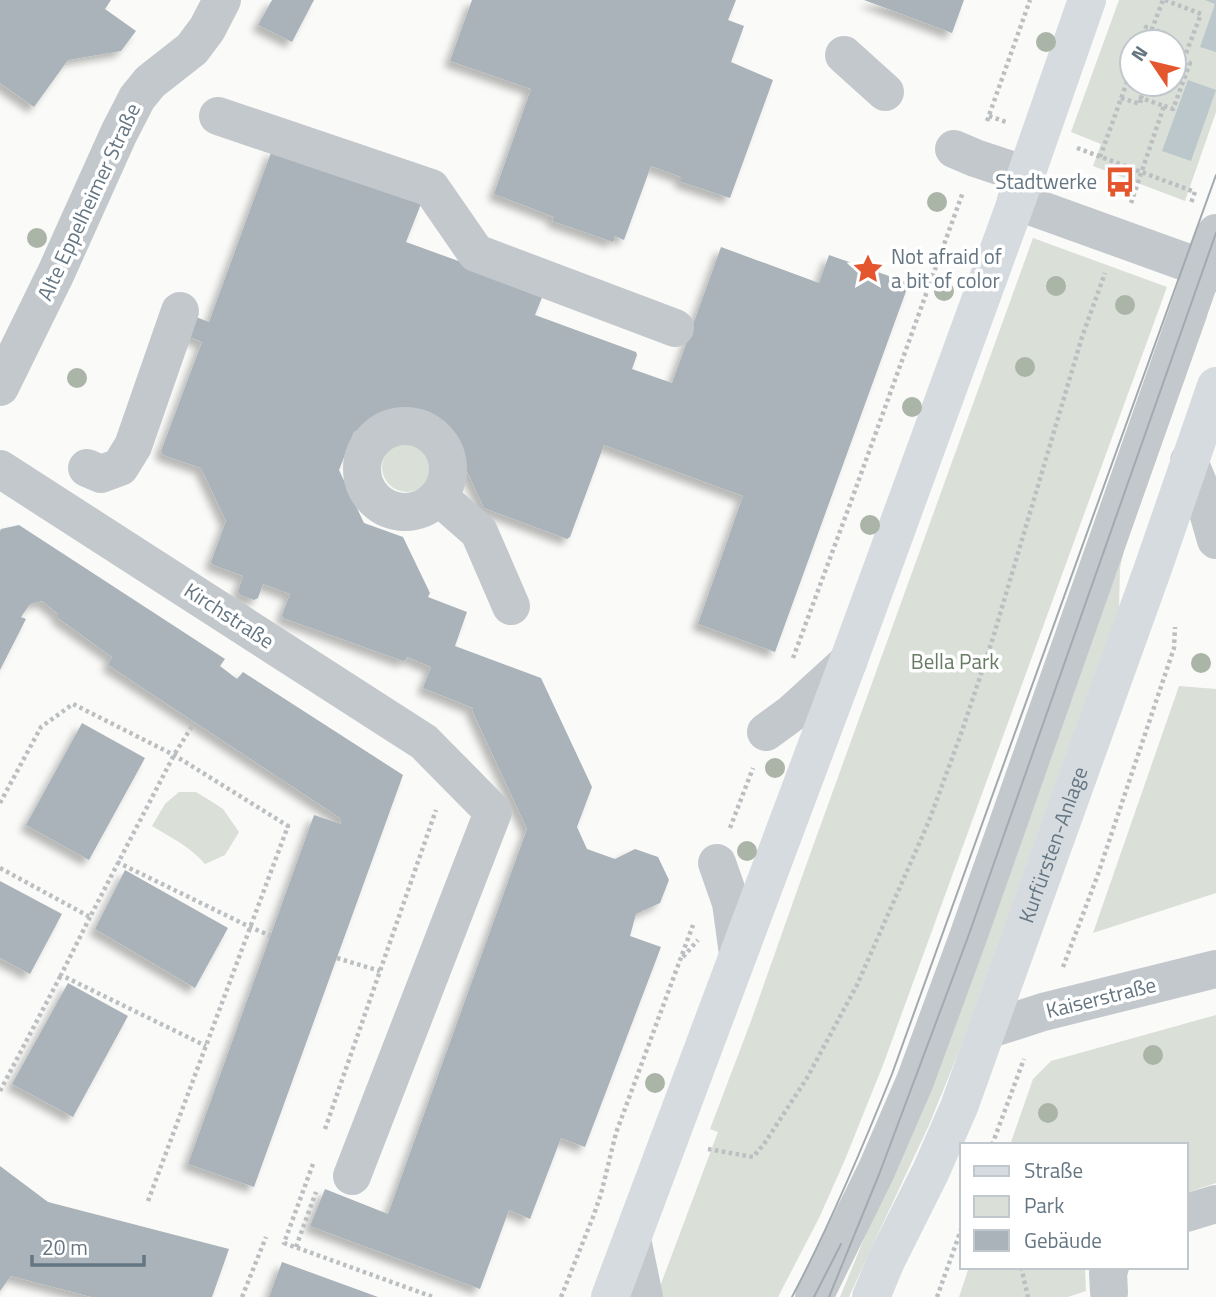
<svg xmlns="http://www.w3.org/2000/svg" width="1216" height="1297" font-family="'Titillium Web',sans-serif">
<style>
.green{fill:#dadfd7;fill-rule:evenodd}
.water{fill:#bbc7cb}
.building{fill:#aab3b9;filter:url(#shadow)}
.lines{fill:none;stroke-linecap:round;stroke-linejoin:round}
.path{stroke:#bbbfc2;stroke-width:4.5;stroke-dasharray:3.5 3.5;stroke-linecap:butt}
.minor{stroke:#c3c8cc;stroke-width:38}
.major{stroke:#d6dbdf;stroke-width:38}
.tram{stroke:#a2aab0;stroke-width:2}
.tree{fill:#aab4a7}
.labels{text-anchor:middle;stroke-width:7;stroke-linejoin:round;paint-order:stroke}
.poi-label{font-size:21px;fill:#657683;stroke:#fff;text-anchor:end}
.street-label{font-size:21px;fill:#657683;stroke:#fff}
.park-label{font-size:21px;fill:#687a64;stroke:#fff}
</style>
<defs>
<filter id="shadow"><feDropShadow dx="-6" dy="6" stdDeviation="3.5" flood-color="#0004"/></filter>
</defs>
<rect width="100%" height="100%" fill="#fafaf8"/>
<!-- green -->
<g class="green">
<path d="M1119 0H1216V112L1185 201 1093 166 1101 144 1071 132ZM1132 42H1174V84H1132Z"/>
<path d="M1033 238 1167 287 883 1065 844 1162 819 1218 778 1297H656L718 1132 710 1129 751 1021 804 871Z"/>
<path d="M1207 306V317L1124 550 1120 568 1119 608 958 1054 929 1125 870 1251 849 1297H840L873 1217Z"/>
<circle cx="407" cy="467" r="25"/>
<path d="M1179 686 1216 689V893L1093 933Z"/>
<path d="M179 792H196L214 803 223 809 239 832 225 855 205 864C191 847 170 837 152 826L165 804Z"/>
<path d="M1216 1015V1183L1186 1193V1145H1010L1033 1079 1051 1061Z"/>
<path d="M969 1267H1085L1086 1291 1068 1297H959Z"/>
</g>
<!-- water -->
<g class="water">
<path d="M1205 0H1216V52L1200 47 1215 4Z"/>
<path d="M1188 80 1216 90 1191 161 1162 151Z"/>
</g>
<!-- building -->
<g class="building">
<path d="M0 0H111L105 9 136 31 121 51 68 60 34 107 0 83Z"/>
<path d="M272 0H314L292 42 258 25Z"/>
<path d="M472 0H736L728 20 744 26 731 62 773 80 730 198 681 182V177L651 166 624 240 615 236 613 242 552 221 554 217 494 194 531 89 450 61Z"/>
<path d="M864 0H964L952 33Z"/>
<path d="M272 150 421 204 406 242 541 291 543 295 535 315 636 352 637 355 632 369 672 383 721 247 819 283 829 255 909 283 775 652 698 624 743 496 604 445 570 537 567 539 484 508 444 422 406 408 354 432 339 470 364 523 403 537 430 593 428 597 467 612 455 646 541 678 592 787 577 827 587 849 615 859 635 849 658 857 669 880 660 903 636 914 630 936 661 947 585 1147 561 1138 530 1219 509 1210 480 1289 310 1226 325 1189 388 1214 527 829 472 710 473 708 423 688 431 667 407 657 406 660 403 661 283 618 282 615 290 594 263 584 258 598 254 600 240 595 238 591 243 576 213 565 211 562 226 521 201 468 163 455 161 451 202 342 187 336 196 317 209 322Z"/>
<path d="M19 525 225 659 220 666 237 679 243 672 403 775 254 1187 188 1164 314 815 341 824 340 818 108 665 112 657 58 618V614L42 601 30 604 21 617 26 619 0 670V531L1 529Z"/>
<path d="M82 723 145 758 89 860 26 825Z"/>
<path d="M125 870 228 928 195 988 95 929Z"/>
<path d="M0 881 62 914 30 974 0 958Z"/>
<path d="M68 983 128 1016 73 1117 12 1084Z"/>
<path d="M0 1166 48 1202 229 1249 212 1297H91L11 1276 0 1291Z"/>
<path d="M282 1262 378 1297H269Z"/>
</g>
<g class="lines">
<!-- path -->
<g class="path">
<path d="M1165 0 1201 14 1183 61 1174 58"/>
<path d="M1141 42 1146 27 1152 29"/>
<path d="M1161 42 1164 33 1152 29 1163 0"/>
<path d="M1121 98 1140 104 1141 98"/>
<path d="M1164 106 1173 109 1190 63 1183 61"/>
<path d="M989 116 1006 122"/>
<path d="M987 121 1030 0"/>
<path d="M1077 148 1195 192 1191 203"/>
<path d="M1100 157 1132 68"/>
<path d="M1131 203 1164 106 1141 98 1146 84"/>
<path d="M793 658 849 507 963 192"/>
<path d="M0 803 41 727 73 704 174 755 288 826 148 1201"/>
<path d="M730 828 753 768"/>
<path d="M117 862 250 927 271 936"/>
<path d="M0 868 90 917 174 755 194 723"/>
<path d="M90 917 61 975 206 1046"/>
<path d="M683 957 698 940"/>
<path d="M337 958 380 971"/>
<path d="M1063 967 1097 877 1174 648 1175 627"/>
<path d="M0 1091 61 975"/>
<path d="M325 1129 436 810"/>
<path d="M992 1145 1024 1059"/>
<path d="M708 1149 753 1157 764 1144 807 1078 857 985 929 821 962 731 992 641 1082 337 1105 273"/>
<path d="M313 1164 284 1243 433 1297"/>
<path d="M296 1247 316 1192"/>
<path d="M1021 1267 1028 1297"/>
<path d="M242 1297 266 1237"/>
<path d="M561 1297 593 1217 601 1194 616 1133 693 925"/>
<path d="M937 1297 962 1227"/>
</g>
<!-- minor -->
<g class="minor">
<path d="M844 55 885 92"/>
<path d="M218 116 431 188 476 253 675 328"/>
<path d="M954 149 975 158 1026 175"/>
<path d="M1016 201 1216 273"/>
<path d="M0 387 56 273 119 133 137 98 150 82 192 49 207 29 222 0"/>
<circle cx="405" cy="469" r="43"/>
<path d="M1189 461 1203 495 1216 540"/>
<path d="M87 468 101 474 120 467 133 446 180 311"/>
<path d="M0 469 424 742 493 812 352 1176"/>
<path d="M439 497 479 532 511 606"/>
<path d="M766 732 792 713 848 662"/>
<path d="M717 863 731 903 738 954"/>
<path d="M987 1030 1043 1012 1216 969"/>
<path d="M1186 1213 1216 1204"/>
<path d="M632 1239 644 1297"/>
<path d="M1109 1292 1108 1273 1110 1267"/>
<path d="M814 1297 876 1171 915 1081 968 937 1216 233"/>
</g>
<!-- major -->
<g class="major">
<path d="M610 1297 848 662 1026 175 1087 0"/>
<path id="s1" d="M871 1297 886 1261 931 1171 959 1107 1152 571 1216 386"/>
</g>
<!-- tram -->
<g class="tram">
<path d="M792 1297C830 1225 862 1149 892 1074L1216 175"/>
<path d="M814 1297 841 1244"/>
<path d="M829 1297 880 1172 968 937 1216 233"/>
</g>
</g>
<!-- trees -->
<g class="tree">
<circle cx="1046" cy="42" r="10"/>
<circle cx="937" cy="202" r="10"/>
<circle cx="37" cy="238" r="10"/>
<circle cx="1056" cy="286" r="10"/>
<circle cx="944" cy="291" r="10"/>
<circle cx="1125" cy="305" r="10"/>
<circle cx="1025" cy="367" r="10"/>
<circle cx="77" cy="378" r="10"/>
<circle cx="912" cy="407" r="10"/>
<circle cx="870" cy="525" r="10"/>
<circle cx="1201" cy="663" r="10"/>
<circle cx="775" cy="768" r="10"/>
<circle cx="747" cy="851" r="10"/>
<circle cx="1153" cy="1055" r="10"/>
<circle cx="655" cy="1083" r="10"/>
<circle cx="1048" cy="1113" r="10"/>
</g>
<!-- icons -->
<defs>
<g id="bus-bare" transform="scale(2.415)"><path d="M-5-6H5V4H4V6H2V4H-2V6H-4V4H-5ZM-3.5-4V0h7V-4ZM-3.5 1.2v1.5H-2V1.2ZM2 1.2v1.5H3.5V1.2Z" fill="#e4572e" stroke="#fff" stroke-width="2.5" paint-order="stroke"/></g>
<g id="sight-bare" transform="scale(2.415)"><path d="M0-6L1.8-2.2L6-1.7L2.9 1.2L3.7 5.4L0 3.3L-3.7 5.4L-2.9 1.2L-6-1.7L-1.8-2.2Z" fill="#e4572e" stroke="#fff" stroke-width="2.5" paint-order="stroke"/></g>
</defs>
<g fill-rule="evenodd">
<use href="#bus-bare" x="1120" y="182"/>
<use href="#sight-bare" x="868" y="269"/>
</g>
<g class="labels">
<!-- poi labels -->
<g class="poi-label">
<text x="1097" y="189">Stadtwerke</text>
<text x="891" y="264" text-anchor="start">Not afraid of<tspan x="891" dy="24">a bit of color</tspan></text>
</g>
<!-- street labels -->
<g class="street-label">
<text transform="translate(89 202) rotate(-65)" y="7">Alte Eppelheimer Straße</text>
<text transform="translate(229 616) rotate(33)" y="7">Kirchstraße</text>
<text dy="7" stroke="none"><textPath href="#s1" startOffset="488">Kurfürsten-Anlage</textPath></text>
<text transform="translate(1101 998) rotate(-14)" y="7">Kaiserstraße</text>
</g>
<!-- park labels -->
<g class="park-label">
<text x="955" y="669">Bella Park</text>
</g>
</g>
<!-- legend -->
<rect x="960" y="1143" width="228" height="126" fill="#ffffff" stroke="#c1c8cd" stroke-width="2"/>
<rect x="974" y="1166" width="35" height="10" fill="#d6dbdf" stroke="#c1c8cd" stroke-width="2"/>
<text x="1024" y="1178" font-size="21" fill="#657683">Straße</text>
<rect x="974" y="1196" width="35" height="21" fill="#dadfd7" stroke="#c1c8cd" stroke-width="2"/>
<text x="1024" y="1213" font-size="21" fill="#657683">Park</text>
<rect x="974" y="1230" width="35" height="21" fill="#aab3b9" stroke="#c1c8cd" stroke-width="2"/>
<text x="1024" y="1248" font-size="21" fill="#657683">Gebäude</text>
<!-- north arrow -->
<g transform="translate(1153 63) rotate(305)"><circle r="33" fill="#ffffff" stroke="#c1c8cd" stroke-width="2"/>
<path d="M0-5L12 26L0 18L-12 26Z" fill="#e4572e"/>
<text y="-10" font-size="19" font-weight="bold" text-anchor="middle" fill="#657683">N</text>
</g>
<!-- scale -->
<path d="M32 1255v10h112v-10" fill="none" stroke="#657683" stroke-width="3.5"/>
<text x="42" y="1255" font-size="21" fill="#657683" stroke="#ffffff" stroke-width="5" paint-order="stroke">20 m</text>
</svg>
